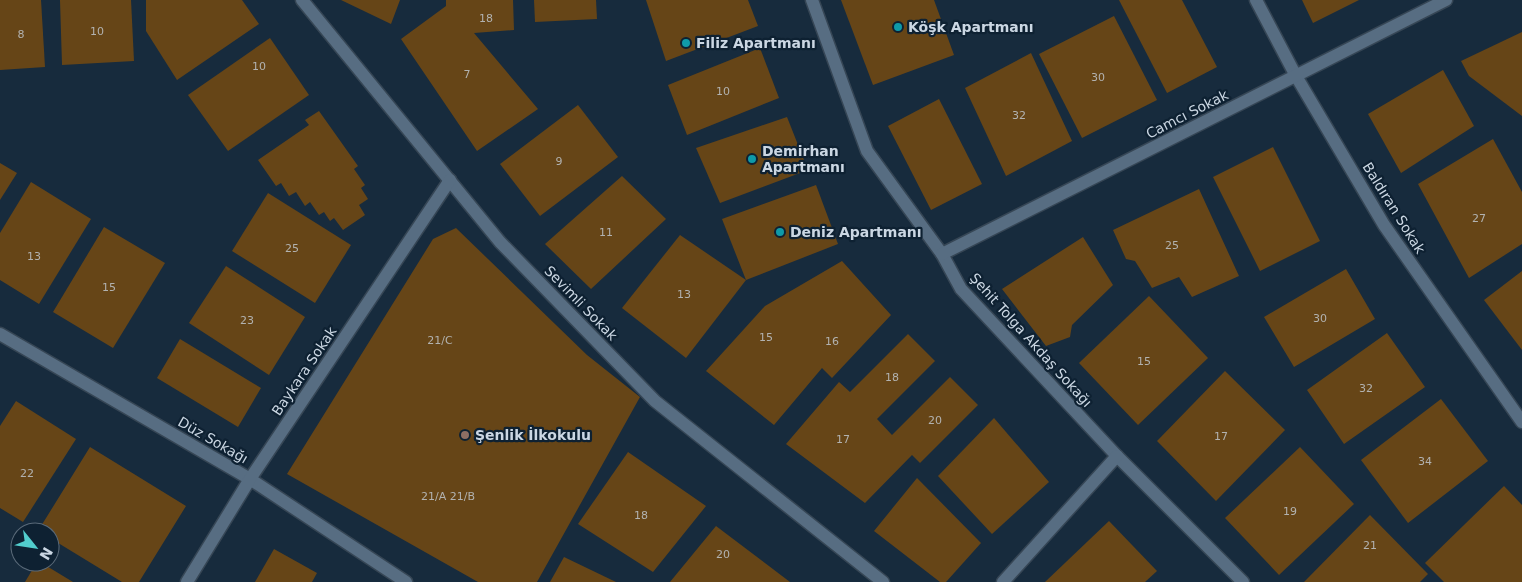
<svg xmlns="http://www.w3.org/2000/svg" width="1522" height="582" font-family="'DejaVu Sans',sans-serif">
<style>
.building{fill:#664517}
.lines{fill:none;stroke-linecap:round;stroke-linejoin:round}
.street-casing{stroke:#364655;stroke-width:15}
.street{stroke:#576d82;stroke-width:12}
.culture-dot{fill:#0f9aa8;stroke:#0e2132;stroke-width:2}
.education-dot{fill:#8d6e63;stroke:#0e2132;stroke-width:2}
.labels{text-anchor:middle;stroke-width:4.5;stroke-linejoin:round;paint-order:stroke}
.number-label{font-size:11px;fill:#b2b2b0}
.poi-label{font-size:14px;font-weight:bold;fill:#cbd7e3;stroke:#0e2132;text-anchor:start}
.street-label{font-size:14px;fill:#cbd7e3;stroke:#0e2132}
</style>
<rect width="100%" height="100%" fill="#172b3d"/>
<!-- building -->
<g class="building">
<path d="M0 0H41L45 67 0 70Z"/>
<path d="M60 0H131L134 61 62 65Z"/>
<path d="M146 0H242L259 24 177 80 146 31Z"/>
<path d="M341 0H400L391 24Z"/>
<path d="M446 0H513L514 30 474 33 538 109 477 151 401 39 446 6Z"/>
<path d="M534 0H596L597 19 535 22Z"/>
<path d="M646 0H748L758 26 666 61Z"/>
<path d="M841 0H934L954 55 873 85Z"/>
<path d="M1119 0H1182L1217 67 1167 93Z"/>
<path d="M1302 0H1359L1313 23Z"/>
<path d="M1114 16 1157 100 1082 138 1039 54Z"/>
<path d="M1522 32V116L1469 76 1461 61Z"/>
<path d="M270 38 309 95 228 151 188 95Z"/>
<path d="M760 48 779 98 687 135 668 85Z"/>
<path d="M1031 53 1072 141 1006 176 965 88Z"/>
<path d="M1443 70 1474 126 1401 173 1368 114Z"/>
<path d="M939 99 982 184 931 210 888 126Z"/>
<path d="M578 105 618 157 540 216 500 164Z"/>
<path d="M319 111 358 166 354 169 365 185 361 188 368 199 359 205 365 215 343 230 334 218 330 221 324 212 319 215 310 202 305 206 296 192 289 196 281 183 276 186 258 160 309 125 305 120Z"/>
<path d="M787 117 808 170 720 203 696 148Z"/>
<path d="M1493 139 1522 192V244L1469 278 1418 184Z"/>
<path d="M1273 147 1320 241 1260 271 1213 177Z"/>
<path d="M0 163 17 173 0 200Z"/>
<path d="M622 176 666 219 591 289 545 244Z"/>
<path d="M31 182 91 219 39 304 0 280V233Z"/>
<path d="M816 185 838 244 746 280 722 219Z"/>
<path d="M1199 189 1239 276 1192 297 1179 277 1152 288 1135 261 1126 259 1113 230Z"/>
<path d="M268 193 351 245 315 303 232 251Z"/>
<path d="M104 227 165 263 113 348 53 312Z"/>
<path d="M456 228 587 355 640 397 537 582H478L287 474 433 239Z"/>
<path d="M680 235 746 280 686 358 622 308Z"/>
<path d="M1083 237 1113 285 1072 325 1070 337 1046 346 1002 289Z"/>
<path d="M842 261 891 315 832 378 822 368 774 425 706 371 765 306Z"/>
<path d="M226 266 305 317 269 375 189 323Z"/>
<path d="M1346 269 1375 319 1294 367 1264 317Z"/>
<path d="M1522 271V350L1484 300Z"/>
<path d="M1149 296 1208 358 1138 425 1079 363Z"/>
<path d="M1387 333 1425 387 1344 444 1307 390Z"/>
<path d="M908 334 935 361 877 419 892 435 950 377 978 405 920 463 912 455 865 503 786 444 839 382 850 392Z"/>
<path d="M180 339 261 388 238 427 157 378Z"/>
<path d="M1225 371 1285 430 1216 501 1157 441Z"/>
<path d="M1441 399 1488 461 1408 523 1361 460Z"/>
<path d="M16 401 76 439 23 522 0 508V426Z"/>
<path d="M994 418 1049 482 992 534 938 476Z"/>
<path d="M90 447 186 506 139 582H122L50 538V532L38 531Z"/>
<path d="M1300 447 1354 504 1279 575 1225 518Z"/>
<path d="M628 452 706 506 653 572 578 524Z"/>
<path d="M917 478 981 543 946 582H940L874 531Z"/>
<path d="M1504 486 1522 505V582H1444L1425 563Z"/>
<path d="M1370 515 1428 574 1420 582H1304Z"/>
<path d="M1109 521 1157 571 1145 582H1045Z"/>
<path d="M716 526 790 582H670Z"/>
<path d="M274 549 317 573 312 582H255Z"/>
<path d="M564 557 616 582H550Z"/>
<path d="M37 562H40L73 582H25Z"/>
</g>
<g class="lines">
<!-- street casing -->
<g class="street-casing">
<g id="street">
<path d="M302 0 500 242 655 401 883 582"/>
<path d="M812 0 867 151 942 254 961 289 1117 456 1243 582"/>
<path d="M1256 0 1296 76 1384 225 1522 422"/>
<path d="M942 254 1446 0"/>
<path d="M0 334 250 479 406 582"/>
<path d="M187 582 250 479 450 180"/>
<path d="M1003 582 1117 456"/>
</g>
</g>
<!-- street -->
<use href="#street" class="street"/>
</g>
<!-- markers -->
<g class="culture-dot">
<circle cx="898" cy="27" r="5"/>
<circle cx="686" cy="43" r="5"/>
<circle cx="752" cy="159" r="5"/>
<circle cx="780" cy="232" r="5"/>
</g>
<circle class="education-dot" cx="465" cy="435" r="5"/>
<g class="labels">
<!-- number labels -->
<g class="number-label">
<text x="486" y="22">18</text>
<text x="97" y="35">10</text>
<text x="21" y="38">8</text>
<text x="259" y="70">10</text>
<text x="467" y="78">7</text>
<text x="1098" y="81">30</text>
<text x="723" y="95">10</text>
<text x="1019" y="119">32</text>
<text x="559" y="165">9</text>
<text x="1479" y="222">27</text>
<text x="606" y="236">11</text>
<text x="1172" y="249">25</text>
<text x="292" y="252">25</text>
<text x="34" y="260">13</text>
<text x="109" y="291">15</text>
<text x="684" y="298">13</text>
<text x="1320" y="322">30</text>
<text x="247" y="324">23</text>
<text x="766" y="341">15</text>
<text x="440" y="344">21/C</text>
<text x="832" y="345">16</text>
<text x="1144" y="365">15</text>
<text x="892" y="381">18</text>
<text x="1366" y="392">32</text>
<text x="935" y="424">20</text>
<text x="1221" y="440">17</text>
<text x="843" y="443">17</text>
<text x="1425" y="465">34</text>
<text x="27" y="477">22</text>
<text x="448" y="500">21/A 21/B</text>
<text x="1290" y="515">19</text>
<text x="641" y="519">18</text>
<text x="1370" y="549">21</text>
<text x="723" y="558">20</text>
</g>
<!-- poi labels -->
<g class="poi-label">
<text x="908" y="32">Köşk Apartmanı</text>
<text x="696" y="48">Filiz Apartmanı</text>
<text x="762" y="156">Demirhan<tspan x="762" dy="16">Apartmanı</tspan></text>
<text x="790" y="237">Deniz Apartmanı</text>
<text x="475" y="440">Şenlik İlkokulu</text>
</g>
<!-- street labels -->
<g class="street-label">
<text transform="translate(1187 114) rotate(-27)" y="5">Camcı Sokak</text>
<text transform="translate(1394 208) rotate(58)" y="5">Baldıran Sokak</text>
<text transform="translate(581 303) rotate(46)" y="5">Sevimli Sokak</text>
<text transform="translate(1031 340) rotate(48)" y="5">Şehit Tolga Akdaş Sokağı</text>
<text transform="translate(304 371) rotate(-56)" y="5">Baykara Sokak</text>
<text transform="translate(213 440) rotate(30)" y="5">Düz Sokağı</text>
</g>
</g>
<!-- north arrow -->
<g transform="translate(35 547) rotate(120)"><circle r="24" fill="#0e2132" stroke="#5a6a79"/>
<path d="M0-4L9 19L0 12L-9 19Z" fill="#52cdcd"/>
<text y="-8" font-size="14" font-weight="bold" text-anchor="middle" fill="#cbd7e3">N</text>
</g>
</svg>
